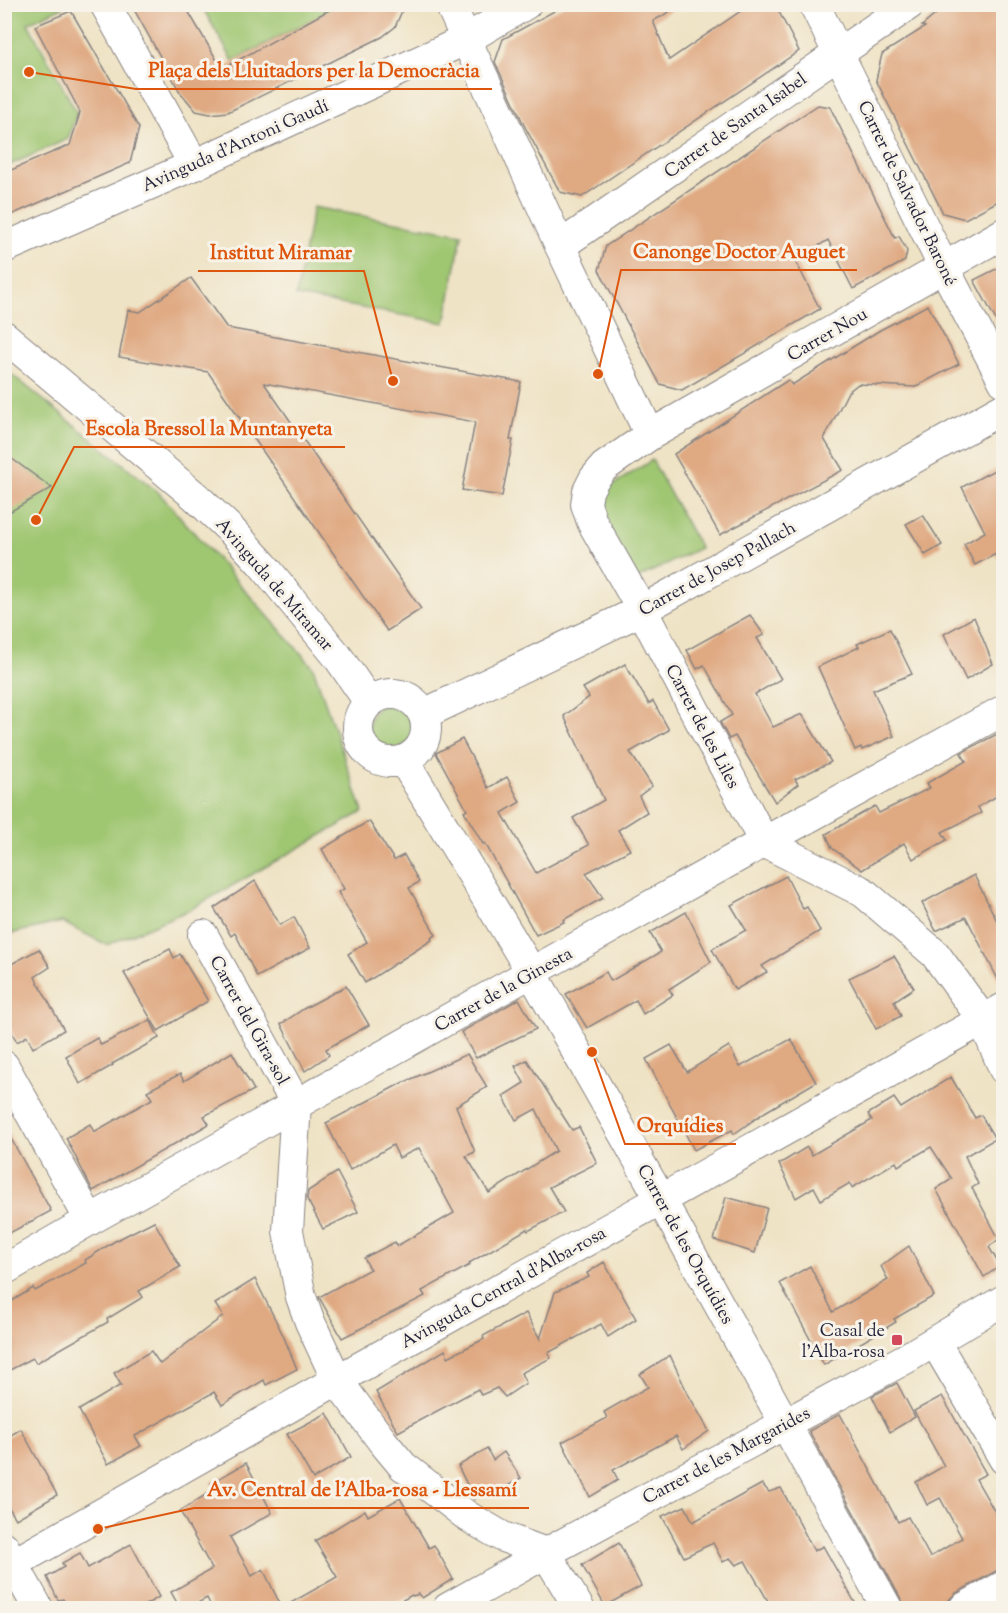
<svg xmlns="http://www.w3.org/2000/svg" width="1008" height="1613" font-family="'Sorts Mill Goudy',serif">
<style>
.green{fill:#9fc671;stroke:#607456;stroke-width:1.5}
.building{fill:#dfa982}
.lines{fill:none;stroke-linecap:round;stroke-linejoin:round}
.street-casing{stroke:#888280;stroke-width:32}
.street{stroke:#fff;stroke-width:30}
.poi-dot{fill:#d1495b;stroke:#f7f3e8;stroke-width:2}
.labels{text-anchor:middle;stroke-width:6;stroke-linejoin:round;paint-order:stroke}
.street-label{font-size:18px;fill:#22223b;stroke:#f7f3e8}
.poi-label{font-size:18px;fill:#22223b;stroke:#f7f3e8;text-anchor:end}
.leader{fill:none;stroke:#de560e;stroke-width:2}
.callout-dot{fill:#de560e;stroke:#f7f3e8;stroke-width:2}
.callout-label{font-size:20px;text-anchor:middle;font-weight:bold;fill:#de560e;stroke:#f7f3e8;stroke-width:6;stroke-linejoin:round;paint-order:stroke}
</style>
<rect width="100%" height="100%" fill="#f7f3e8"/>
<filter id="ink" filterUnits="userSpaceOnUse"><feTurbulence type="fractalNoise" baseFrequency=".0167" numOctaves="2"/><feDisplacementMap in="SourceGraphic" scale="12" xChannelSelector="R" yChannelSelector="G"/><feConvolveMatrix kernelMatrix="1 2 1 2 8 2 1 2 1" color-interpolation-filters="sRGB"/></filter>
<filter id="wash" filterUnits="userSpaceOnUse"><feTurbulence type="fractalNoise" baseFrequency=".008" numOctaves="4" result="noise"/><feDisplacementMap in="SourceGraphic" scale="24" xChannelSelector="R" yChannelSelector="G"/><feGaussianBlur stdDeviation="1.35" result="paint"/><feColorMatrix in="noise" values="0 0 0 0 0 0 0 0 0 0 0 0 0 0 0 0 0 1.4 0 .05"/><feComposite in="paint" operator="in"/></filter>
<g filter="url(#wash)">
<rect width="100%" height="100%" fill="#efe3c5"/>
<!-- green -->
<g class="green">
<path d="M5 4 67 5 28 23 77 113 68 139 5 167Z"/>
<path d="M201 5H340L233 61Z"/>
<path d="M313 207 462 234 445 323 296 296Z"/>
<path d="M5 369 159 493 313 667 363 812 189 910 107 945 62 922 5 935Z"/>
<path d="M652 460 700 548 632 581 602 525 603 499 608 488Z"/>
<circle cx="392" cy="726" r="23"/>
</g>
<g id="blocks">
<!-- building -->
<g class="building">
<path d="M131 4H184L222 69 340 4H405L395 27 382 37 228 112 210 114 196 111 180 92Z"/>
<path d="M567 4H683L653 21 669 60 751 4H775L799 51 582 197 560 192 524 125 495 62 503 39Z"/>
<path d="M948 4H1004V198L965 219 943 213 876 80 882 54 925 27 922 26Z"/>
<path d="M71 11 139 128 130 163 4 218V173L70 145 80 112 35 26Z"/>
<path d="M818 105 830 107 895 238 899 236 907 251 905 261 853 289 828 240 795 260 820 309 682 390 660 384 599 270 606 246Z"/>
<path d="M1004 265V335L974 280Z"/>
<path d="M191 278 227 328 521 382 510 440H513L502 496 462 490 475 422 264 383 421 609 387 631 208 372 119 357 128 310 140 312Z"/>
<path d="M928 305 959 364 915 387 858 384 848 392 824 439 843 470 720 535 674 454 788 380 792 385 880 330Z"/>
<path d="M4 453 52 488 4 515Z"/>
<path d="M1004 465V568L996 554 975 565 964 544 985 532 962 487Z"/>
<path d="M923 515 942 545 925 555 906 524Z"/>
<path d="M750 615 764 635 757 638 781 679 755 694 773 727 802 714 831 762 795 779 798 784 775 802 735 736 729 739 720 722 732 715 704 665 697 669 687 650Z"/>
<path d="M974 617 993 664 966 680 944 634Z"/>
<path d="M890 629 912 674 873 690 894 736 862 750 861 747 855 750 818 667 859 647 857 644Z"/>
<path d="M625 664 649 704 653 701 669 730 630 752 652 786 639 796 647 812 618 830 630 850 586 873 603 898 563 920 564 922 536 935 485 843 483 844 464 811 467 810 436 753 462 739 488 788 507 777 520 802 502 813 536 873 589 845 573 818 604 800 564 716 589 697 583 688Z"/>
<path d="M997 734 1004 748V792L978 807 981 813 942 832 947 840 913 859 904 843 862 870 832 848 826 834 875 806 879 813 930 788 927 783 966 761 961 753Z"/>
<path d="M369 821 394 860 404 855 419 882 409 888 436 935 431 938 432 940 365 983 348 954 367 942 338 892 344 889 322 849Z"/>
<path d="M974 875 997 921 1004 917V991L966 917 936 931 922 903Z"/>
<path d="M786 876 803 909 807 907 820 931 762 966 767 972 735 990 712 949 746 930 731 905Z"/>
<path d="M255 881 280 925 294 917 310 948 257 977 235 933 231 936 214 908Z"/>
<path d="M686 912 711 962 669 989 673 995 643 1014 636 1000 587 1028 566 994 606 972 611 981 661 952 650 933Z"/>
<path d="M39 949 50 967 35 977 64 1030 33 1048 27 1036 17 1042 4 1018V968Z"/>
<path d="M170 949 174 958 180 954 208 1001 158 1031 124 973Z"/>
<path d="M894 956 914 988 894 1001 901 1016 876 1029 849 978Z"/>
<path d="M346 986 369 1025 326 1049 329 1055 305 1071 281 1024 305 1008Z"/>
<path d="M519 999 536 1029 476 1058 461 1032Z"/>
<path d="M150 1020 159 1038 112 1064 113 1065 80 1084 66 1056 97 1038 101 1045Z"/>
<path d="M791 1039 816 1082 765 1112 734 1134 732 1130 694 1150 646 1059 671 1045 687 1072 729 1046 740 1067Z"/>
<path d="M232 1052 254 1090 204 1116 209 1124 93 1191 66 1138 90 1124 94 1132 152 1099 147 1091 180 1074 184 1081Z"/>
<path d="M467 1054 487 1087 456 1106 475 1152 466 1156 489 1193 556 1151 536 1109 516 1120 503 1096 524 1083 515 1066 527 1060 572 1130 579 1127 597 1163 549 1187 564 1212 528 1231 527 1229 469 1263 470 1265 422 1291 425 1296 342 1338 319 1297 370 1269 364 1258 395 1242 397 1246 454 1213 419 1148 399 1158 393 1145 350 1170 326 1123 398 1085Z"/>
<path d="M951 1077 975 1118 981 1115 995 1139 965 1156 978 1184 972 1188 999 1239 989 1247 1000 1266 984 1277 936 1189 952 1179 931 1147 898 1166 896 1162 852 1188 850 1183 821 1200 814 1187 796 1198 779 1164 807 1147 812 1155 872 1120 868 1114 894 1098 901 1108Z"/>
<path d="M4 1126 51 1211 4 1236Z"/>
<path d="M337 1172 358 1212 323 1229 307 1199 308 1191Z"/>
<path d="M726 1197 767 1208 755 1253 714 1240Z"/>
<path d="M154 1221 180 1267 139 1291 143 1297 107 1319 108 1322 36 1363 33 1358 4 1373V1306L33 1288 35 1291 86 1263 85 1260 115 1241Z"/>
<path d="M909 1246 934 1296 894 1319 896 1322 824 1365 780 1283 810 1266 833 1312 888 1280 881 1266Z"/>
<path d="M604 1262 636 1319 608 1337 601 1324 548 1353 551 1358 521 1373 526 1383 505 1397 497 1388 481 1395 478 1389 398 1432 376 1392 445 1350 448 1357 484 1339 483 1336 526 1313 540 1339 555 1292 589 1277 587 1273Z"/>
<path d="M255 1279 283 1335 297 1369 266 1385 264 1380 222 1405 214 1392 135 1436 141 1446 108 1464 79 1410 121 1385 114 1373 151 1351 160 1364 223 1316 215 1304Z"/>
<path d="M670 1355 687 1392 709 1431 683 1449 676 1436 613 1470 618 1480 590 1497 562 1442 607 1418 604 1412 648 1387 640 1374Z"/>
<path d="M897 1383 915 1417 890 1432 872 1396Z"/>
<path d="M942 1396 986 1474 976 1479 1004 1528V1569L996 1571 956 1593 949 1600 947 1608H906L809 1431 840 1414 898 1522 908 1517 930 1557 962 1538 940 1498 927 1505 916 1482 944 1466 914 1411Z"/>
<path d="M327 1413 351 1457 313 1479 287 1434Z"/>
<path d="M21 1429 57 1495 16 1519 4 1500V1439Z"/>
<path d="M487 1449 493 1460 504 1452 521 1478 494 1494 489 1487 474 1499 458 1466Z"/>
<path d="M246 1463 272 1513 230 1537 252 1576 263 1569 282 1608 337 1577 315 1541 365 1510 368 1516 400 1498 429 1548 434 1545 453 1579 422 1598 418 1594 413 1596 412 1595 388 1608H212L207 1598 188 1608H180L171 1592 212 1569 180 1511 215 1489 211 1483Z"/>
<path d="M762 1484 769 1492 781 1488 814 1551 823 1546 858 1608H772L745 1561 736 1565 730 1558 723 1562 713 1543 684 1557 662 1516 685 1506 693 1522Z"/>
<path d="M619 1543 641 1586 605 1606 582 1565Z"/>
<path d="M131 1544 159 1597 140 1608H68L63 1599 58 1600 47 1577 64 1567 62 1563 80 1553 88 1568Z"/>
</g>
</g>
</g>
<g filter="url(#ink)">
<use href="#blocks" fill-opacity="0" stroke="#888280" stroke-width="1.5"/>
<g class="lines">
<!-- street casing -->
<g class="street-casing">
<g id="street">
<path d="M105 4 194 165"/>
<path d="M450 4 560 246 650 435"/>
<path d="M814 4 944 268 1004 382"/>
<path d="M1004 233 650 435 604 467 594 479 588 491 586 504 592 522 642 610 764 842 863 892 935 954 983 1020 1004 1069"/>
<path d="M560 246 910 4"/>
<path d="M4 248 194 165 465 40 526 4"/>
<path d="M4 336 196 497 231 530 263 565 338 657 369 702"/>
<circle cx="392" cy="728" r="34"/>
<path d="M424 714 642 610 1004 408"/>
<path d="M404 761 532 973 660 1198 887 1608"/>
<path d="M203 935 296 1104 288 1231 301 1297 310 1322 337 1380 383 1442 403 1466 467 1516 503 1537 546 1553 579 1608"/>
<path d="M4 1066 90 1220"/>
<path d="M4 1270 90 1220 764 842 1004 710"/>
<path d="M935 1342 1004 1459"/>
<path d="M4 1547 38 1608"/>
<path d="M4 1569 337 1380 1004 1008"/>
<path d="M448 1608 546 1553 905 1359 1004 1300"/>
<path d="M964 1608 1004 1586"/>
</g>
</g>
<!-- street -->
<use href="#street" class="street"/>
</g>
</g>
<!-- markers -->
<rect class="poi-dot" x="891" y="1334" width="12" height="12" rx="3"/>
<g class="labels">
<!-- street labels -->
<g class="street-label">
<text transform="translate(735 125) rotate(-35)" y="6">Carrer de Santa Isabel</text>
<text transform="translate(235 145) rotate(-24)" y="6">Avinguda d'Antoni Gaudí</text>
<text transform="translate(908 193) rotate(64)" y="6">Carrer de Salvador Baroné</text>
<text transform="translate(827 334) rotate(-30)" y="6">Carrer Nou</text>
<text transform="translate(717 568) rotate(-29)" y="6">Carrer de Josep Pallach</text>
<text transform="translate(275 584) rotate(49)" y="6">Avinguda de Miramar</text>
<text transform="translate(703 726) rotate(62)" y="6">Carrer de les Liles</text>
<text transform="translate(503 989) rotate(-29)" y="6">Carrer de la Ginesta</text>
<text transform="translate(250 1020) rotate(61)" y="6">Carrer del Gira-sol</text>
<text transform="translate(686 1244) rotate(61)" y="6">Carrer de les Orquídies</text>
<text transform="translate(503 1287) rotate(-29)" y="6">Avinguda Central d'Alba-rosa</text>
<text transform="translate(726 1455) rotate(-28)" y="6">Carrer de les Margarides</text>
</g>
<!-- poi labels -->
<g class="poi-label">
<text x="885" y="1336">Casal de<tspan x="885" dy="21">l'Alba-rosa</tspan></text>
</g>
</g>
<!-- callouts -->
<path class="leader" d="M29 72L136 89H492M598 374L621 270H857M393 381L364 271H198M36 520L74 447H345M592 1052L625 1144H736M98 1529L194 1508H529"/>
<g class="callout-dot">
<circle cx="29" cy="72" r="6"/>
<circle cx="598" cy="374" r="6"/>
<circle cx="393" cy="381" r="6"/>
<circle cx="36" cy="520" r="6"/>
<circle cx="592" cy="1052" r="6"/>
<circle cx="98" cy="1529" r="6"/>
</g>
<g class="callout-label">
<text x="314" y="77">Plaça dels Lluitadors per la Democràcia</text>
<text x="739" y="258">Canonge Doctor Auguet</text>
<text x="281" y="259">Institut Miramar</text>
<text x="209" y="435">Escola Bressol la Muntanyeta</text>
<text x="680" y="1132">Orquídies</text>
<text x="362" y="1496">Av. Central de l'Alba-rosa - Llessamí</text>
</g>
<!-- margin -->
<rect width="1008" height="1613" fill="none" stroke="#f7f3e8" stroke-width="24"/>
</svg>
